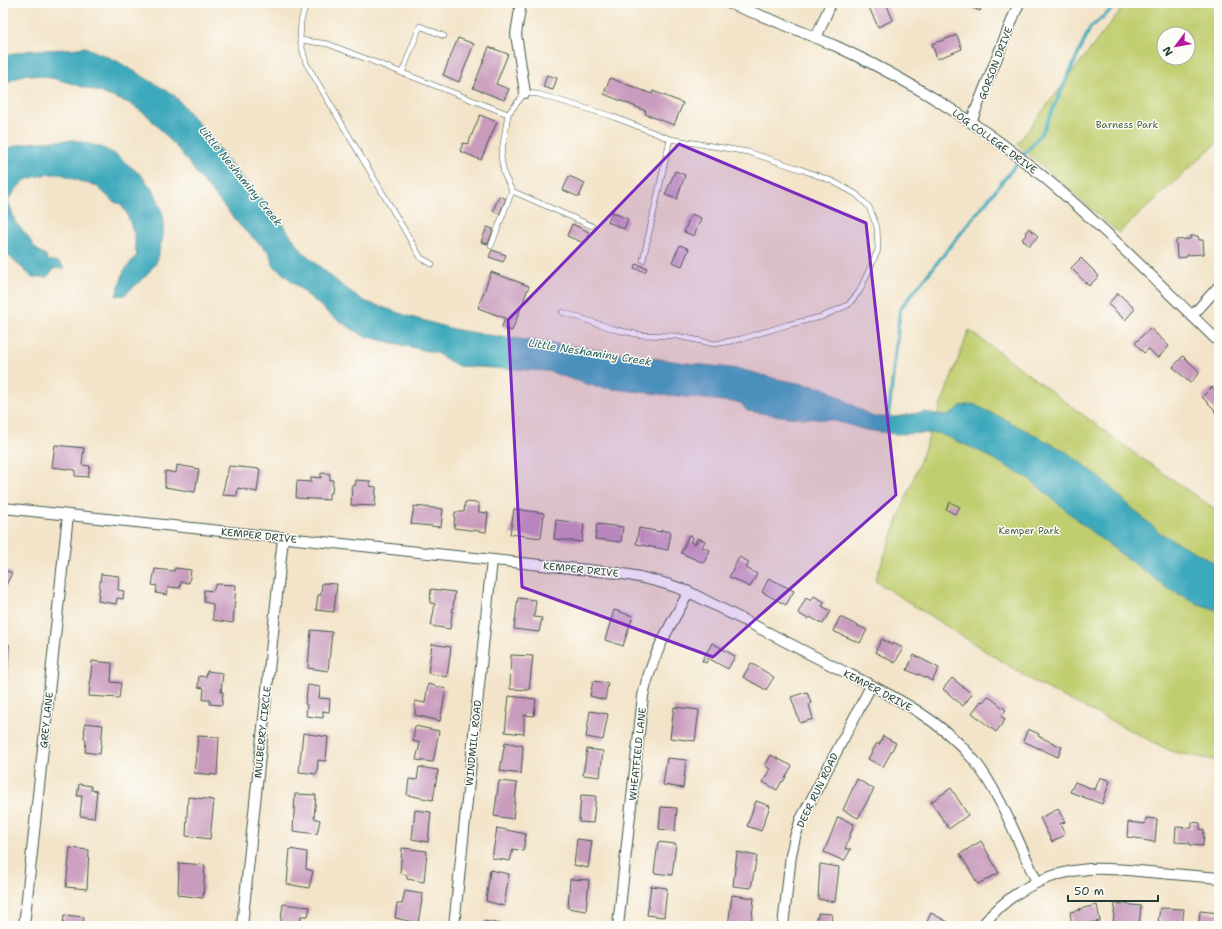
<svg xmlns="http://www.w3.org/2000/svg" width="1222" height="929" font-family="'Shantell Sans',sans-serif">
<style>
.green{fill:#c1ce70;stroke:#708652;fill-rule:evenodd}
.water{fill:#3da9bc;stroke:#2e7378}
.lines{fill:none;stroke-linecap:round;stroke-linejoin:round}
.stream{stroke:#3da9bc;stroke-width:3.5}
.building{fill:#c99bbd}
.service-casing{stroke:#3f564a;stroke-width:6}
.minor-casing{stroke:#3f564a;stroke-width:12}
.service{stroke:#fff;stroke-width:5}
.minor{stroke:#fff;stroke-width:10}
.marked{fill:#7b2cbf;fill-opacity:0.2;stroke:#7b2cbf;stroke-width:3;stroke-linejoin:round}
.labels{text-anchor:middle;stroke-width:3;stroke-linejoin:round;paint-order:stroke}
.street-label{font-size:10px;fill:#1f3d34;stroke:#fdfcf7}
.park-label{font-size:10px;fill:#486143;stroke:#fdfcf7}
.water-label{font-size:11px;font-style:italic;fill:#2a6364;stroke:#fdfcf7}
</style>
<rect width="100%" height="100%" fill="#fdfcf7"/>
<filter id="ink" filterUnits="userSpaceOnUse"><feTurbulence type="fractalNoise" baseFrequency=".025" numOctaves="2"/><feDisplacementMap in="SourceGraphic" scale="8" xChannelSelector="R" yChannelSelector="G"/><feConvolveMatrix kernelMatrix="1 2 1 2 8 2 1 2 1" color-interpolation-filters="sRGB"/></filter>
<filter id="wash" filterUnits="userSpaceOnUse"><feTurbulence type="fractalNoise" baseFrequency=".012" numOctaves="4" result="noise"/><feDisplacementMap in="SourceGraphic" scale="16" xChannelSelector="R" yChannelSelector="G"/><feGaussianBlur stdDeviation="0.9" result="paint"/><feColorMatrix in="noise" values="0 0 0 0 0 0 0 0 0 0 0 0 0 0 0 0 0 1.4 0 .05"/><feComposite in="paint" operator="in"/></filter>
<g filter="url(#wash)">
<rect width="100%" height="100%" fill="#f3e4c9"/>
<!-- green -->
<g class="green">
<path d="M1126 3H1219V141L1119 233 1017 144ZM1164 34H1188V58H1164Z"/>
<path d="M969 330 1133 452 1219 512V761L1173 752 1036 683 875 581Z"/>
</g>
<!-- water -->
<g class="water">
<path d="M85 47 117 61 174 95 208 135 235 169 274 213 303 252 340 284 364 301 411 317 453 329 488 335 579 347 686 363 740 369 777 379 824 388 873 417H895L924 412 948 416 961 406 973 404 1010 422 1065 451 1097 475 1131 507 1160 533 1219 565V611L1196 603 1167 588 1093 533 1029 479 977 450 938 433 896 434 866 430 832 420 788 417 747 411 741 403 596 387 547 371 458 366 436 353 364 336 333 317 273 265 269 252 242 228 200 178 179 150 147 115 129 103 93 90 56 79 26 74 3 84V57C29 46 58 52 85 47Z"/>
<path d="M74 140 101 147 115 154 141 175 155 193 163 215V237L156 263 144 278 124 295 116 296 124 271 137 255 135 245V237L127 214 121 204 114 202 95 185 84 183 61 174H48L34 177 26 180 19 186 8 200 15 222 26 234 36 249 46 256 48 261C56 261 61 261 64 269L55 268 47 277H32L10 257 3 247V151C23 140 51 142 74 140Z"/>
</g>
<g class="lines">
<!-- stream -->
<path class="stream" d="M888 421 900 309 1043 131 1090 28 1119 3"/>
</g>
<g id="blocks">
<!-- building -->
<g class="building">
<path d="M867 3H886L893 20 878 27Z"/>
<path d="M964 3H983L980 11 963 4Z"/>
<path d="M957 35 962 49 937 59 932 44Z"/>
<path d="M458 38 474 44 459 82 443 75Z"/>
<path d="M489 47 508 54 496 84 509 89 504 100 473 88Z"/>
<path d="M547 75 557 78 553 90 543 87Z"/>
<path d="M610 78 652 94 653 91 683 103 674 125 645 114 646 111 604 94Z"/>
<path d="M480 115 497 122 481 160 460 151 463 143 468 144Z"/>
<path d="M675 171 685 175 677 199 665 195Z"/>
<path d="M569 176 585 183 579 197 563 190Z"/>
<path d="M499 196 506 199 499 214 493 211Z"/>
<path d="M612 212 628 219 624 229 608 222Z"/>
<path d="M691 214 701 218 694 236 684 232Z"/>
<path d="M572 224 589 232 584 243 567 236Z"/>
<path d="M487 227 493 229 488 244 481 242Z"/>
<path d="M1029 228 1038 236 1029 246 1022 239 1027 234 1025 233Z"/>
<path d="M1190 236H1198L1199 240H1203L1204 254 1187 255V257L1177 258 1176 240 1190 239Z"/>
<path d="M680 245 689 249 682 266 672 262Z"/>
<path d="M492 250 506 255 503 262 489 257Z"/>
<path d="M1081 258 1099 276 1089 286 1071 268Z"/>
<path d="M636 264 647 268 645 272 634 268Z"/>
<path d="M491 272 529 286 512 331 502 327 505 318 478 308Z"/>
<path d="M1118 293 1135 309 1125 320 1108 304Z"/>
<path d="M1150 328 1169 346 1158 358 1149 349 1144 353 1135 343Z"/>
<path d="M1183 356 1200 372 1190 383 1173 367Z"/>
<path d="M1212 387 1219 394V416L1214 411 1215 410 1202 397Z"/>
<path d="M55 445 84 448 82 465 90 466 88 477 75 476V470L52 467Z"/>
<path d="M177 465 199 469 195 492 165 487V471L176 473Z"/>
<path d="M229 466 260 469 257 492 238 488 237 496 222 495Z"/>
<path d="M321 473 330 474V480H333L332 493H329V500L296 498 297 481 311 482V477L321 478Z"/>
<path d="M356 480 370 481V486L376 487 375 506 351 505 352 485 355 486Z"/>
<path d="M465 502 479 503V512L488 513 486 532 454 528 455 512H464Z"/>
<path d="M950 502 960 507 955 514 946 509Z"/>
<path d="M414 506 443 509 441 527 411 524Z"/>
<path d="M514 509 544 513 541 538 510 534Z"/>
<path d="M556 520 584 524 582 542 554 539Z"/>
<path d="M597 524 623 527 621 542 595 539Z"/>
<path d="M639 528 661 532V530L671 532 668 550 636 544Z"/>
<path d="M689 535 693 537 690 542 695 544 698 538 705 541 702 547 710 550 704 563 681 553Z"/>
<path d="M739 557 749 562 746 568 757 574 750 587 729 577Z"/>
<path d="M175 568 191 570 189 583 181 582 180 588 168 587 167 595 156 593 157 586 152 585 155 569 174 571Z"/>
<path d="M3 569 12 573 5 587 3 586Z"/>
<path d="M101 574 119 576 118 590 124 591 123 599 117 598 116 604 98 601Z"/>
<path d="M769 578 794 591 786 605 762 592Z"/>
<path d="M322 583 337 584 334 612 316 610 318 595H321Z"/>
<path d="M216 584 236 585 233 623 213 620V604L204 602V590L213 591Z"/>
<path d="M431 589 455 592 450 629 431 626 435 604 430 603Z"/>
<path d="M814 596 825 602 822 606 831 611 823 624 810 617 808 619 798 613 806 598 811 601Z"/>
<path d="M518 598 536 600 534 617 542 618 539 632 514 629Z"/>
<path d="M614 610 633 616 623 646 605 640Z"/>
<path d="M840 617 867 630 860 643 833 631Z"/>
<path d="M311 630 332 632 328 671 308 668Z"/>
<path d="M882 639 892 645 893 643 903 648 895 663 875 652Z"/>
<path d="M712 643 735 656 728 669 708 658 706 663 702 661Z"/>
<path d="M3 644H9L7 679 3 678Z"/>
<path d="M432 644 451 647 447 677 428 673Z"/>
<path d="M511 655 533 656 529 690 510 689Z"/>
<path d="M914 655 939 668 932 681 919 674 918 675 907 670Z"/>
<path d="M92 661 112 663 111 682 121 683 119 698 89 696Z"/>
<path d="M751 663 774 677 766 690 743 677Z"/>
<path d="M207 671 223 673 221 692H223L222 705 210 704V700H203L204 688 198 687 199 676 206 677Z"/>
<path d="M952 678 972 694 963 706 943 689Z"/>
<path d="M593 681 608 683 605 700 590 696Z"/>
<path d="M428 684 446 689 440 721 415 715V701L425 703Z"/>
<path d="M308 685 320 687 319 698 330 699 329 712 323 711V718L306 716 307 705 305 704Z"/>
<path d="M807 692 811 703 809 704 813 719 800 723 791 697Z"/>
<path d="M509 696 536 699 534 716 524 715V734L505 732Z"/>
<path d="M988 696 1006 710 1001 716 1005 720 996 732 972 713 981 701 983 702Z"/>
<path d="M674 707 699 710 695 741 670 738Z"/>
<path d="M590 711 608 714 603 740 586 737Z"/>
<path d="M85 723 103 725 100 754 85 752 86 739H84Z"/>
<path d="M415 726 439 731 433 762 416 760 420 743 413 741Z"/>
<path d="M1028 729 1039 734 1038 736 1062 747 1058 757 1023 741Z"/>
<path d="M303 733 328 737 326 761 318 760 317 774 299 772Z"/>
<path d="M198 736 219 737 217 775 194 773Z"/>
<path d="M883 736 896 743 883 767 868 759 877 743 879 745Z"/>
<path d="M505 742 523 746 521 774 500 771Z"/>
<path d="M587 749 603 751 600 777 583 775Z"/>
<path d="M771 755 792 766 783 782 782 781 777 790 763 782 770 769 765 766Z"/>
<path d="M667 758 686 760 683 788 663 785Z"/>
<path d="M419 767 438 770 433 800 407 795 409 779 417 780Z"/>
<path d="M1100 777 1110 781 1102 804 1070 792 1075 782 1095 790Z"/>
<path d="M857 779 874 789 858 818 843 810Z"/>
<path d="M499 781 517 783 513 819 494 816Z"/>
<path d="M79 784 91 786V790L97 791 94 818 80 816 82 796H77Z"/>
<path d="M951 788 968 815 949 829 931 802Z"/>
<path d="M295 794 316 795 314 818 320 820 317 834 293 831Z"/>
<path d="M581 795 596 796 593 823 579 822Z"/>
<path d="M188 797 214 800 210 839 186 836Z"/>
<path d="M756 801 770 806 761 831 747 826Z"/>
<path d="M661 807 677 808 675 831 659 829Z"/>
<path d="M1058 809 1065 822 1060 824 1065 835 1052 842 1040 818Z"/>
<path d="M415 810 431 812 428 842 412 839Z"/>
<path d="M838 817 854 824 845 849H851L844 861 824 852Z"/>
<path d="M1146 818 1157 819 1155 842 1142 840V839L1127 837 1128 822 1145 824Z"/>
<path d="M1192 822 1200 823V829L1204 830 1203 846 1190 845V843L1175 842 1176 827 1192 828Z"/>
<path d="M1218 826H1219V847H1216Z"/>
<path d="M497 828 526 834 523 851 513 849 510 861 492 858Z"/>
<path d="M577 839 592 841 588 868 574 865Z"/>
<path d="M981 841 999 873 978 884 960 854Z"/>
<path d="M658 842 676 844 672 875 654 873Z"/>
<path d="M70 848 89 850 87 889 66 887Z"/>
<path d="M402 848 427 851 424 882 407 879V875L400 873Z"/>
<path d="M290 849 307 852 306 869 313 871 309 888 287 884Z"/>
<path d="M737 852 757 856 751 888 733 886Z"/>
<path d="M179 863 205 865 203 898 178 895Z"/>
<path d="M820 864 839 867 835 902 818 899Z"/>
<path d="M490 870 509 874 504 906 486 901Z"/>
<path d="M570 879 589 880 586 911 568 908Z"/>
<path d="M651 886 667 888 664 917 647 915Z"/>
<path d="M405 891 423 894 418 923 395 918 397 904H402Z"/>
<path d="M732 895 754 898 751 926H728Z"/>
<path d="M1115 903 1141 906 1139 926 1113 924Z"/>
<path d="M283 904 310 907 308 916H301L300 926H280Z"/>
<path d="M1097 905 1100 921 1088 923V925L1084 926H1072L1070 912 1080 910 1079 909Z"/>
<path d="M1160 908 1184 909 1182 924 1171 923V926H1160V922H1158Z"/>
<path d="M1200 911 1219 913V926H1203V925L1199 924Z"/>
<path d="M818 913 832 914 831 926H815L816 917H818Z"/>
<path d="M931 913 948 922 945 926H925Z"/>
<path d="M64 915 84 917 83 926H63Z"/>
<path d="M484 921 502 924V926H483Z"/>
<path d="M174 922 198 924V926H174Z"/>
<path d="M566 922 585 924V926H566Z"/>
</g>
</g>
</g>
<g filter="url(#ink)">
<use href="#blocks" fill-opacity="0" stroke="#3f564a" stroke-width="1"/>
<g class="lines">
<!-- service casing -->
<g class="service-casing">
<g id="service">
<path d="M306 3 301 21 300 40 306 63 421 258 432 264"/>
<path d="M300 40 328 44 508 114"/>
<path d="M402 73 420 26 444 36"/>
<path d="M512 191 592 226"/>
<path d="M491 246 512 191 504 174 501 157 508 114 525 93 538 94 611 116 670 139 748 152 800 169 832 181 856 194 869 207 877 227 878 250 859 292 848 305 821 317 787 325 741 339 715 344 677 336 641 335 617 330 562 312"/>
<path d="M643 260 670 139"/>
</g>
</g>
<!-- minor casing -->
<g class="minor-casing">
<g id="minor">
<path d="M521 3 516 34 525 93"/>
<path d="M728 3C765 17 802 31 838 47 879 66 919 88 957 113 1056 176 1136 262 1219 342"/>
<path d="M816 38 831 3"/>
<path d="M971 122 1019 3"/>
<path d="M1192 316 1219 286"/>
<path d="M3 508 617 573C642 577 665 582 689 592 738 617 786 642 835 667 884 692 937 715 973 759 1000 792 1018 842 1037 882"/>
<path d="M24 926 68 515"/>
<path d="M242 926 283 538"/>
<path d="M454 926 492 560"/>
<path d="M618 926 643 696C652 655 669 627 689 592"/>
<path d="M783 926 791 855 795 837 801 819 819 785 871 686"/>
<path d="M982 926C1008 893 1046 872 1089 869 1109 868 1129 870 1149 872 1173 874 1196 876 1219 878"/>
</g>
</g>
<!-- service -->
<use href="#service" class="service"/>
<!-- minor -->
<use href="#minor" class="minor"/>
</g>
</g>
<!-- marked area -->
<path class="marked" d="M679 144 866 223 896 495 713 657 522 587 508 320Z"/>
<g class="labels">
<!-- street labels -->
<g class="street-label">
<text transform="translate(995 63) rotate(-69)" y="4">GORSON DRIVE</text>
<text transform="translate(995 141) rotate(36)" y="4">LOG COLLEGE DRIVE</text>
<text transform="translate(259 535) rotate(6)" y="4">KEMPER DRIVE</text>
<text transform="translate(581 569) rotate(6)" y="4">KEMPER DRIVE</text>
<text transform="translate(878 690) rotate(28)" y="4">KEMPER DRIVE</text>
<text transform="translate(46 720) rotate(-84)" y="4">GREY LANE</text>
<text transform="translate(262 732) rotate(-84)" y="4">MULBERRY CIRCLE</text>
<text transform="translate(473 743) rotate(-84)" y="4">WINDMILL ROAD</text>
<text transform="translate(637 754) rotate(-84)" y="4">WHEATFIELD LANE</text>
<text transform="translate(817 790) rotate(-64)" y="4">DEER RUN ROAD</text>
</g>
<!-- park labels -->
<g class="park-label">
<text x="1127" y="128">Barness Park</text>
<text x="1029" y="534">Kemper Park</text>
</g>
<!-- water labels -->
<g class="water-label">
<text transform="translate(241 176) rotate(51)" y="4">Little Neshaminy Creek</text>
<text transform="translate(590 352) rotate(9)" y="4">Little Neshaminy Creek</text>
</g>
</g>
<!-- margin -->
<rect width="1222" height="929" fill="none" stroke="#fdfcf7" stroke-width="16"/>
<!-- north arrow -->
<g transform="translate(1176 46) rotate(238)"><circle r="19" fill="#fdfcf7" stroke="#a4b0a9"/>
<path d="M0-3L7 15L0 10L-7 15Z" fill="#b5179e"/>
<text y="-6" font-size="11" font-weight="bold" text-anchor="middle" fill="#1f3d34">N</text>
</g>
<!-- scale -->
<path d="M1068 895v6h90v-6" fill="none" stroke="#1f3d34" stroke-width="2"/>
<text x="1074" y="895" font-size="12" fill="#1f3d34" stroke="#fdfcf7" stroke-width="3" paint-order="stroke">50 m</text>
</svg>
